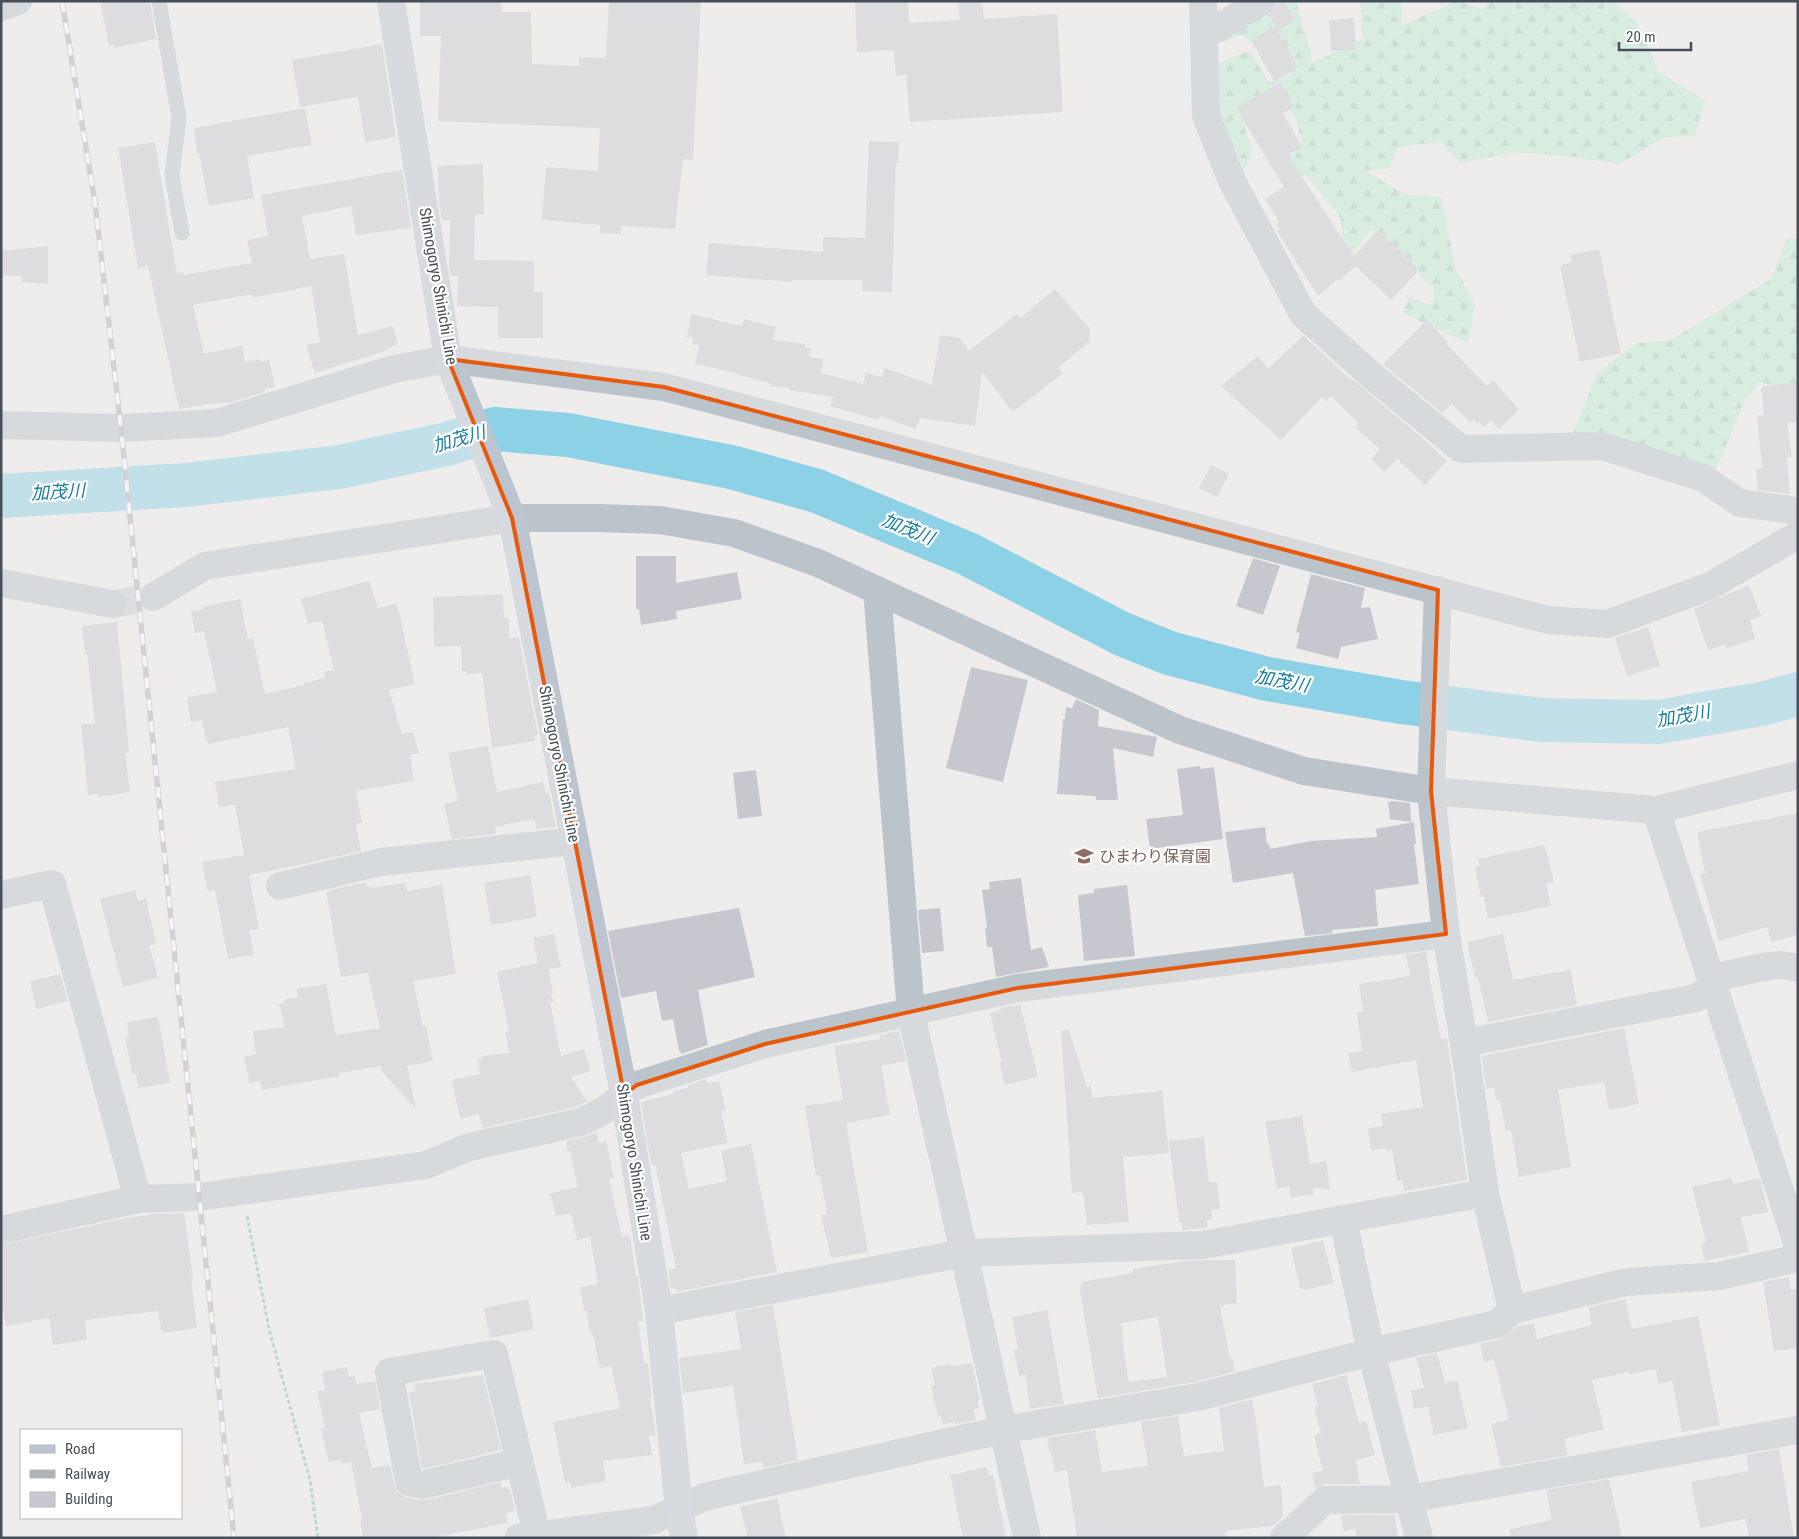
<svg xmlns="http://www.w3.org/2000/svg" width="1799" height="1539" font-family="'Roboto Condensed','Noto Sans JP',sans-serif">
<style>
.forest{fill:url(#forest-firs)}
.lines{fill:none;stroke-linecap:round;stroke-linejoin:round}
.river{stroke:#8cd1e5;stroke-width:44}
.building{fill:#c7c8cf;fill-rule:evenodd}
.minor-tunnel{stroke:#cdcdce;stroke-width:28;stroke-dasharray:28 14;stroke-linecap:butt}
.path{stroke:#77c6a1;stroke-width:3;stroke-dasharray:4 2.5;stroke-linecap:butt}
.service{stroke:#bbc3cb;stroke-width:15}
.minor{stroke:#bbc3cb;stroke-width:28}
.secondary{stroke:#bbc4cf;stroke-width:28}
.rail-casing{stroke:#afb2b6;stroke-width:5.5}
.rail{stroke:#fff;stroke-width:4;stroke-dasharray:11;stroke-linecap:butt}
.marked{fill:none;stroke:#e8590c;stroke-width:4;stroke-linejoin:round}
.labels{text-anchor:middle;stroke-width:4.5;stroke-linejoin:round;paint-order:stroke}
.street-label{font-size:16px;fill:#464f58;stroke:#fff}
.education-label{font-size:16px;fill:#785e54;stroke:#fff;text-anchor:start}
.water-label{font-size:18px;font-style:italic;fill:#157d9c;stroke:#fff}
</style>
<defs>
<pattern id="forest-firs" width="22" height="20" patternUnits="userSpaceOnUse" patternTransform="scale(1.25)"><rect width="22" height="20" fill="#bdebd0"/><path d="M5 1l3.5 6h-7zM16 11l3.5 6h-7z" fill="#a4cbb5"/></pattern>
</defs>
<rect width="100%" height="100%" fill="#efecec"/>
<!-- forest -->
<g class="forest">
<path d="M1273 1H1296L1313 63 1363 39 1360 1H1401L1402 26 1456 1 1484 9 1488 1H1613L1638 24 1659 72 1705 101 1695 135 1663 138 1619 164 1575 157 1515 152 1461 163 1441 142 1398 147 1389 169 1364 170 1406 195 1441 197 1456 270 1475 304 1468 343 1403 313 1408 298 1433 305 1434 288 1372 229 1346 260 1340 217 1306 175 1285 181V163L1302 141 1295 117 1279 97 1239 108 1253 153 1242 173 1213 115 1212 65 1249 51 1270 83 1291 74 1275 34 1249 42 1242 35 1217 44 1216 34Z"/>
<path d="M1787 238H1798V389L1796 393 1760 382 1745 400 1715 472 1673 454 1625 442 1572 436 1597 373 1636 343 1669 341 1771 279Z"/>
</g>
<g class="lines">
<!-- river -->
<path class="river" d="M1 496 186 485 339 467 447 444 495 429 568 435 731 467 817 491 968 554 1122 634 1169 653 1267 679 1401 702 1542 720 1658 722 1761 704 1798 694"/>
</g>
<!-- building -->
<g class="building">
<path d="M100 1H150L156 39 114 48V45L109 46Z"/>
<path d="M420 1H501L502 12H531L532 64 579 66V57L606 58 609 1H701L693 160 683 159 675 229 621 226V234L600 233V225L542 220 546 167 598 171 600 128 438 121 441 36H420Z"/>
<path d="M855 1H908L909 23 960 20 958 1H982L984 19 1057 14 1063 112 910 122 906 75 896 76 894 50 857 52Z"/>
<path d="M1280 1H1284L1295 20 1278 30 1269 15Z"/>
<path d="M1354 18 1356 50 1331 51 1329 20Z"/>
<path d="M1275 26 1298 68 1274 81 1251 40Z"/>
<path d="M382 44 396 137 365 142 358 97 300 107 292 60Z"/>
<path d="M1280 82 1294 107 1283 113 1302 147 1289 154 1292 158 1290 159 1354 256 1378 230 1416 266V274L1391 300 1356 266 1339 281 1338 279 1318 296 1277 231 1280 230 1276 224 1279 221 1265 199 1284 187 1236 108Z"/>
<path d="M305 108 312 145 247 156 254 198 209 206 199 153 197 154 194 128Z"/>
<path d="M869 141 899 142 898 163H896L892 292 862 291 863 280H792V282L706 275 709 243 823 252V237L865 238Z"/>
<path d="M155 142 177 274 184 272V275L252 263 247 240 268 236 261 195 402 170 411 228 356 235 351 206 302 216 310 259 344 254 358 335 393 326 398 343 385 351 315 373 306 345 320 342 311 286 253 298 252 294 193 305 204 354 242 346 245 362 260 359V362L269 360 275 387 265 389V392L230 403H227V402L215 404V403L179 409 148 266 138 268 118 148Z"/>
<path d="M483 164 484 214 475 215 474 260 534 261V292H543V338H498V307L457 306 458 276H451L449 268 450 220H442L439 203 438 166Z"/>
<path d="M48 246V284L21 282 22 276 1 275V251Z"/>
<path d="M1599 249 1621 353 1580 362 1560 267 1562 266V264L1572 262 1570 255Z"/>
<path d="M1055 289 1090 329 1089 342 1058 368 1063 373 1013 412 982 372 975 426 920 418 916 429 880 416 878 420 830 406 833 397 789 390 790 388 770 386V383L736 374V373L695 364 699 345 692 344 693 338 687 337 691 314 742 326 744 319 776 327 773 340 805 344V347L811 348 809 357 824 359 821 373 863 384 866 373 882 377 885 368 932 385 940 335 960 338 969 351 1017 314 1020 318Z"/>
<path d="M1427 320 1448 342 1446 344 1487 386 1493 380 1519 410 1499 429 1491 420 1484 427 1479 422 1477 424 1473 420 1470 423 1452 404 1442 413 1383 364Z"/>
<path d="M1303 335 1350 379 1351 378 1420 436 1447 461 1425 485 1397 459 1385 472 1371 459 1380 449 1355 427 1358 423 1331 396 1326 401 1322 397 1281 440 1221 386 1258 356 1268 369Z"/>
<path d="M1798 382V422L1787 423 1792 457H1787L1790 494 1758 490 1756 469 1762 468 1757 415H1764L1761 387Z"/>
<path d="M1211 465 1229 474 1217 497 1199 488Z"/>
<path d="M636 556H676V583L737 572 742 599 676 611 677 619 641 625 639 609H636Z"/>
<path d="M1253 558 1280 566 1263 615 1236 606Z"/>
<path d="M1311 574 1365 588 1361 608 1370 607 1378 639 1341 647 1338 659 1296 648 1300 633 1296 632Z"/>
<path d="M369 581 378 608 396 604 399 612 415 684 389 690 402 734 413 732 419 753 410 755 414 781 356 791 362 823 356 824 361 851 304 864 249 875 259 929 249 930 254 955 228 959 215 890 208 892 202 862 244 855 235 805 219 807 215 782 296 769 288 727 208 744V741H206L202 720 191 722 187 697 217 692 204 631 195 633 191 612 203 609 202 607 240 599 248 639 253 638 265 694 304 685V683L325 678 324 672 334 670 322 621 308 624 301 599Z"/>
<path d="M1749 585 1761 616 1750 620 1755 639 1727 648 1725 644 1708 650 1694 609Z"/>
<path d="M503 594 504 618H509V638L519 637 538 735 534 736 535 741 492 748 482 673 467 674V671H462L461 646 434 647 433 597Z"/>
<path d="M117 622 129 752 125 753 130 792 98 797V794L88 795 81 725 95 723 87 654H85L82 626Z"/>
<path d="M1648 627 1660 666 1627 676 1615 638Z"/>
<path d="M971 667 1028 680 1003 782 946 768Z"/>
<path d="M1076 699 1099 710 1098 726 1157 737 1153 757 1113 748 1118 800H1096V796L1057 794 1063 719H1065L1066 707 1072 708Z"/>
<path d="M488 746 497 792 543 782 546 794 549 793 556 827 537 829 534 819 495 827 496 834 452 839 444 804 458 801 448 753Z"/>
<path d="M1200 766 1201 769 1214 767 1223 839 1150 849 1146 819 1183 815 1177 769Z"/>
<path d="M756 770 762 816 738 819 733 773Z"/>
<path d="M1393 801 1410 803 1411 822 1390 819 1388 802Z"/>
<path d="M1798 813V935L1771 942 1767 927 1719 941 1700 874 1705 873 1697 832Z"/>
<path d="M1414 822 1416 844H1414L1419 884 1375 890 1378 926 1332 930 1333 933 1305 936 1293 873 1233 883 1225 832 1265 827 1267 844H1269L1270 849 1311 841 1377 837 1376 829Z"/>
<path d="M1544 845 1546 852H1547L1554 882 1546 884 1551 906 1488 919 1484 897H1481L1475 867 1480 866 1478 859Z"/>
<path d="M530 875 537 917 491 925 484 883Z"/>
<path d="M1021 878 1031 950 1042 947 1049 967 996 977 992 947H987L985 928H987L982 890 990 889 989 882Z"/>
<path d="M366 882 367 887 371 886V888L406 883 407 891 442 885 456 974 413 981 423 1027 426 1026 433 1061 407 1066 416 1109 382 1072 381 1066 339 1073 340 1076 262 1090 260 1081 250 1083 244 1057 256 1054 253 1031 285 1027 279 1004 284 1003V1000L298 997 297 989 326 984 336 1035 380 1028 368 973 341 977 326 891Z"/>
<path d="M1127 885 1135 956 1084 961 1078 895 1094 893V889Z"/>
<path d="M135 890 138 901 146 898 156 944 149 945 158 978 123 987 100 899Z"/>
<path d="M739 908 755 977 698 990 708 1045 681 1054 680 1051H679L673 1019 662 1021 656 991 621 998 608 931Z"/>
<path d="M940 908 944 951 922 953 918 910Z"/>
<path d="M554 934 561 967 549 970 553 993 551 994 553 1002 550 1003 561 1056 584 1049 591 1071 571 1077 587 1101 576 1107 482 1128 479 1114 460 1119 452 1080 480 1074 478 1059 483 1058 482 1056 509 1053 505 1032 509 1031 497 972 538 963 533 938Z"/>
<path d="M1503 934 1513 980 1571 970 1577 1005 1488 1022 1478 977 1475 978 1467 942Z"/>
<path d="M1426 952 1430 974H1429L1441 1039 1447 1038 1467 1180 1404 1191 1402 1180 1397 1181 1392 1150 1387 1151 1386 1148 1371 1151 1368 1128 1383 1126 1381 1114 1423 1107 1416 1060 1352 1072 1348 1053 1362 1051 1357 1012H1363L1359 984 1410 976 1406 955Z"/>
<path d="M60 974 68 1001 36 1009 30 981Z"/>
<path d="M1020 1004 1038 1077 1005 1085 1000 1066 1001 1059 990 1013 1001 1010 1000 1008Z"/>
<path d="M158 1017 170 1083 138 1088 136 1074H132L125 1037H129L127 1022Z"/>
<path d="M1624 1028 1639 1104 1609 1110 1604 1082 1558 1090 1571 1167 1519 1177 1511 1130 1506 1131 1500 1100 1497 1101 1494 1087 1486 1089 1482 1056Z"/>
<path d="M1069 1030 1087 1087 1091 1086 1092 1098 1162 1091 1169 1153 1123 1157 1129 1222 1087 1225 1083 1192 1072 1193 1061 1031Z"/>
<path d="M899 1031 906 1061 881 1066 890 1115 846 1123 868 1252 831 1258 821 1215 827 1214 820 1175 816 1176 805 1106 843 1100 834 1046 880 1039 879 1035Z"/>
<path d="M706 1079 707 1083 719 1081 726 1110 721 1111 728 1143 681 1153 689 1189 727 1181 721 1151 751 1144 777 1272 676 1292V1288L671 1289 668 1270 676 1268 655 1164 651 1165 641 1102 674 1094 673 1091 688 1088V1085Z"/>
<path d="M1302 1116 1310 1164 1326 1161 1330 1189 1313 1188 1314 1194 1291 1198 1289 1186 1277 1189 1265 1122Z"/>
<path d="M597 1132 599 1143 606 1141 614 1178 609 1179 622 1237 630 1236 636 1276H638L643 1321 638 1322 644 1363H648L652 1398H650L656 1435 649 1436 652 1455 603 1461 606 1481 571 1488 570 1482 565 1483 553 1422 620 1408 611 1366 600 1368 592 1331H590L586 1310 584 1311 580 1287 598 1284 590 1237 577 1240 571 1213 556 1216 550 1193 578 1187 570 1151 568 1152 566 1141 585 1137Z"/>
<path d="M1204 1137 1209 1182H1217L1220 1209 1211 1210 1212 1219 1207 1220V1228L1182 1230V1222H1179L1169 1141Z"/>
<path d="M1731 1178 1733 1184 1760 1178 1768 1212 1741 1217 1749 1252 1705 1261 1701 1243 1706 1242 1692 1187Z"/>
<path d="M184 1213 193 1278 191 1279 197 1328 162 1333 158 1311 85 1320 87 1340 53 1345 49 1318 6 1326 1 1302V1245L126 1218 156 1214Z"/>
<path d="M1323 1240 1334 1283 1305 1290 1304 1288 1300 1289 1291 1248Z"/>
<path d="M1209 1260H1235L1237 1303 1223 1305 1224 1307H1220L1230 1358 1232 1357 1235 1371 1195 1382 1098 1398 1079 1285H1081V1282L1133 1273V1269L1184 1261ZM1158 1317 1167 1377 1129 1382 1122 1340 1124 1339 1121 1323Z"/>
<path d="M1789 1277 1791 1290 1798 1289V1348L1774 1351 1763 1282Z"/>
<path d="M528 1299 534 1329 490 1338 484 1308Z"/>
<path d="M1625 1299 1632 1329 1698 1316 1720 1425 1682 1432 1672 1381 1658 1384 1656 1369 1630 1374 1629 1372 1592 1380 1604 1429 1564 1439 1568 1455 1501 1467 1491 1424 1509 1420 1494 1359 1484 1362 1480 1344 1501 1339 1516 1327 1534 1323 1537 1339 1592 1325 1588 1307Z"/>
<path d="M773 1305 798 1460 763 1468 762 1462 744 1464 733 1386 683 1393 679 1358 741 1349 735 1312Z"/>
<path d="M1047 1310 1064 1404 1030 1409 1025 1375 1019 1376 1014 1350 1018 1349 1012 1317Z"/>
<path d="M1437 1353 1445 1383 1457 1380 1468 1428 1434 1435 1428 1406 1414 1409 1411 1390 1424 1388 1416 1358Z"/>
<path d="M972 1363 980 1400 977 1401 979 1408 974 1409 976 1420 955 1424V1422L943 1424 941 1416 938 1417 931 1386 935 1385 931 1368 950 1364 951 1367Z"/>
<path d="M347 1367 349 1377 355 1376 356 1384 375 1381 380 1409 359 1413 372 1468 390 1465 394 1485 397 1492 405 1497 419 1500H426L501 1482 502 1488 508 1487V1490L510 1489 515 1511 506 1514 508 1523 431 1538H363L360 1520H362L351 1462 342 1464V1460L329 1462 321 1429 325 1428 317 1391 325 1390 322 1372Z"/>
<path d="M483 1375 501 1450 422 1469 409 1392 416 1391 414 1384Z"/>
<path d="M1346 1375 1359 1423 1366 1421 1375 1455 1356 1460 1360 1484H1325L1315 1488 1312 1472 1323 1471 1314 1435 1321 1433 1314 1407 1318 1406 1312 1384Z"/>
<path d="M1252 1399 1255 1413 1264 1487 1281 1485 1283 1517 1273 1526 1225 1531 1226 1538H1077L1067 1470 1055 1472 1051 1451H1049L1047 1438 1095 1430 1102 1472 1148 1466 1141 1422 1178 1416 1184 1456 1224 1451 1219 1408Z"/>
<path d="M1779 1449 1794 1538H1749L1745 1519 1700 1528 1691 1482 1749 1471 1746 1455Z"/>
<path d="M987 1467 989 1476 993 1475 1006 1538H963L950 1475Z"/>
<path d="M1609 1479 1622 1538H1510V1529L1552 1520 1546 1490Z"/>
<path d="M777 1498 786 1538H748L740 1507Z"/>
<path d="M1341 1515H1395L1398 1538H1357L1355 1529 1344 1531Z"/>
</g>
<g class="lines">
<!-- minor-tunnel -->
<path class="minor-tunnel" d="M113 604 153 597"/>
<!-- path -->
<path class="path" d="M247 1216 269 1329 310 1480 318 1538"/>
<!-- service -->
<path class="service" d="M159 1 179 118 172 175 182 233"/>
<!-- minor -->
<g class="minor">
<path d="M1203 1 1206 116 1232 181 1303 314 1371 375 1461 449 1602 446 1703 478 1740 503 1791 510 1798 514"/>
<path d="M1 7 18 1"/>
<path d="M1204 29 1218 28 1262 1"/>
<path d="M1 425 121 428 217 423 394 369 448 359 664 387 1548 620 1607 624 1710 586 1798 535"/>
<path d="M1 583 113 604"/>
<path d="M877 590 911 1013 1027 1538"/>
<path d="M1438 590 1431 791 1446 934 1464 1043 1485 1193 1512 1310"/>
<path d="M153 597 205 566 512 518H596L660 520 734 533 818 563 1180 730 1304 771 1431 791 1656 810 1798 775"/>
<path d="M1656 810 1798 1246"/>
<path d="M280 886 381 862 575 841"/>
<path d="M1 895 52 884 138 1199"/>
<path d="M1464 1043 1696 998 1726 975 1763 967 1780 965 1798 968"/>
<path d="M1343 1219 1371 1352 1419 1538"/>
<path d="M1 1230 138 1199 199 1197 426 1165 469 1147 581 1122 603 1111 637 1085 765 1044 1018 988 1446 934"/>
<path d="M659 1311 964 1253 1203 1245 1485 1193"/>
<path d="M520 1462 422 1485 409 1482 389 1372 494 1354 537 1535"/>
<path d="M518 1538 654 1520 704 1497 1002 1430 1198 1397 1371 1352 1497 1324 1512 1310 1626 1282 1719 1276 1798 1258"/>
<path d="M1284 1538 1325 1500 1408 1499 1798 1430"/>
</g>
<!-- secondary -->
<path class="secondary" d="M391 1 448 359 512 518 624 1094 659 1311 679 1509 684 1538"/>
<!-- rail casing -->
<g class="rail-casing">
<path id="rail" d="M62 1 95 203 121 428 234 1538"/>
</g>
<!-- rail -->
<use href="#rail" class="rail"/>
</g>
<!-- marked area -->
<path d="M0 0H1799V1539H0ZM448 359 664 387 1438 590 1431 791 1446 934 1018 988 765 1044 637 1085 624 1094 512 518Z" fill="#efecec" fill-opacity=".55" fill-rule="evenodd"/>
<path class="marked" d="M448 359 664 387 1438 590 1431 791 1446 934 1018 988 765 1044 637 1085 624 1094 512 518Z"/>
<!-- icons -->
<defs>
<g id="school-bare" transform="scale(1.5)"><path d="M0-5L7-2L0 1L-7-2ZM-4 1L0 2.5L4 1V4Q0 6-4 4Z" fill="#8d6e63" stroke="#fff" stroke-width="2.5" paint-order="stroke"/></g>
</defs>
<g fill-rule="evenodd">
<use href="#school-bare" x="1084" y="856"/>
</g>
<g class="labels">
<!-- street labels -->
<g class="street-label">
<text transform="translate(439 286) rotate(80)" y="6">Shimogoryo Shinichi Line</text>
<text transform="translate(560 764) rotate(79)" y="6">Shimogoryo Shinichi Line</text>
<text transform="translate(635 1162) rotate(81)" y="6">Shimogoryo Shinichi Line</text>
</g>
<!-- education labels -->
<g class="education-label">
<text x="1099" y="862">ひまわり保育園</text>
</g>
<!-- water labels -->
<g class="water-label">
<text transform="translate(459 439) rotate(-16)" y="6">加茂川</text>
<text transform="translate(58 492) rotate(-3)" y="6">加茂川</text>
<text transform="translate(908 529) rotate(22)" y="6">加茂川</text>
<text transform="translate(1282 681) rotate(11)" y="6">加茂川</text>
<text transform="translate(1683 716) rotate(-10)" y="6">加茂川</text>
</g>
</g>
<!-- border -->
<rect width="1799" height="1539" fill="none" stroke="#464f58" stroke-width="5"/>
<!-- legend -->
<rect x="20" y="1429" width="162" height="90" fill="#ffffff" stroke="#b5b9bc"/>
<rect x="30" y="1445" width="25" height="8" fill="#bbc4cf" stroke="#b5b9bc"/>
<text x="65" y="1454" font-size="15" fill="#464f58">Road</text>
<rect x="30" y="1470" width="25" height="8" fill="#afb2b6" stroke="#b5b9bc"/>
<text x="65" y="1479" font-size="15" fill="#464f58">Railway</text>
<rect x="30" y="1492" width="25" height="15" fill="#c7c8cf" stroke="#b5b9bc"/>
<text x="65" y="1504" font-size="15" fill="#464f58">Building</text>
<!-- scale -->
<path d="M1619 42v8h72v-8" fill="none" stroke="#464f58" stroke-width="2.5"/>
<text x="1626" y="42" font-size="15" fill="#464f58" stroke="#ffffff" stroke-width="4" paint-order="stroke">20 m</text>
</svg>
